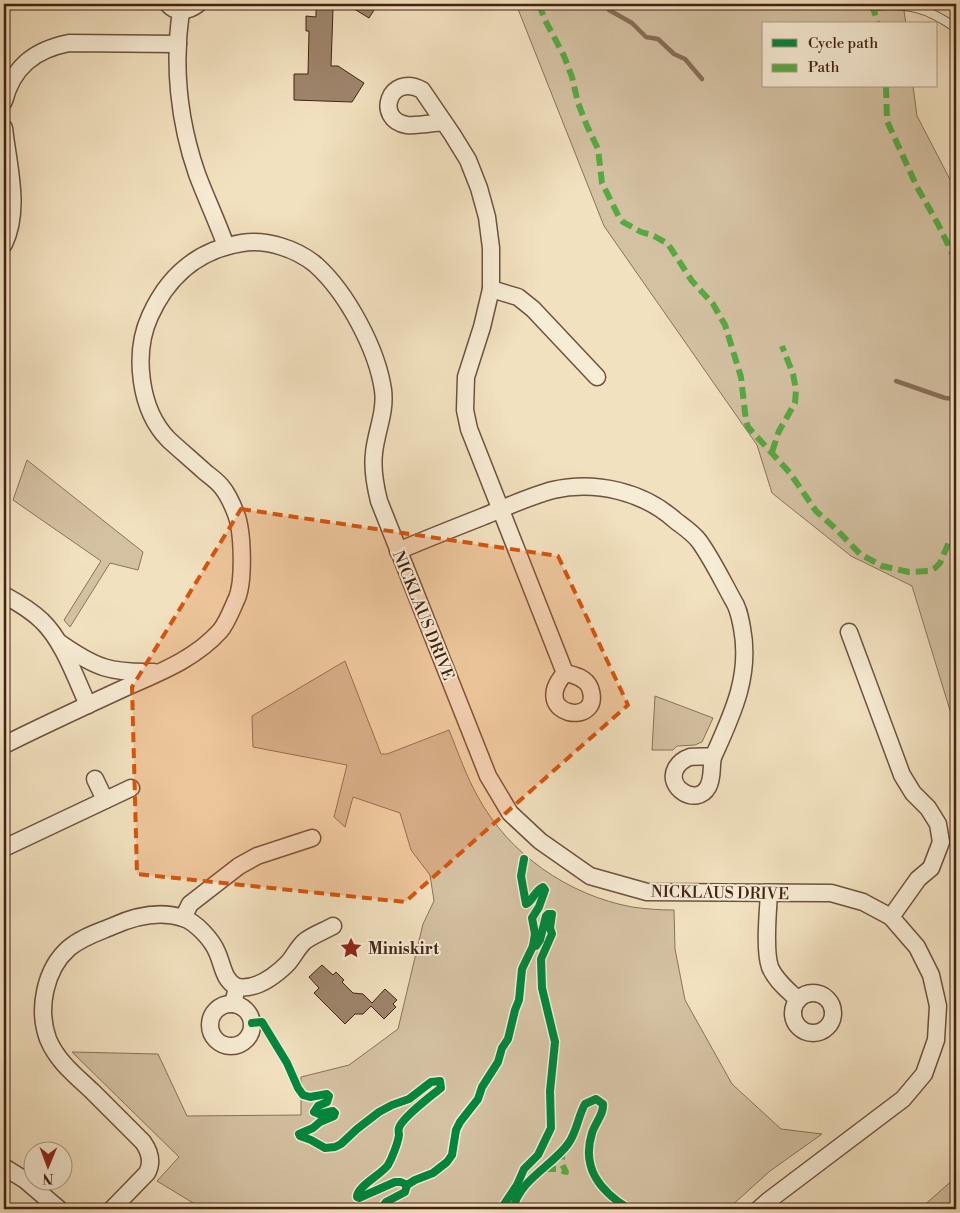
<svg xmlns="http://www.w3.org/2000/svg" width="960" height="1213" font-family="'Libre Bodoni',serif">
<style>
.green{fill:#d4c1a2;stroke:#8b725a}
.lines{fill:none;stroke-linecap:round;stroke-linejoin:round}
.stream{stroke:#886e57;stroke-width:4.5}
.building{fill:#9e856c;stroke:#422213}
.lane-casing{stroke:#6e523e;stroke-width:10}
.street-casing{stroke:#6e523e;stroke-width:19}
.lane{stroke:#f7ecd5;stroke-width:8}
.street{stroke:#f7ecd5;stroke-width:16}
.quiet{stroke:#56aa42;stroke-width:6;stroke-dasharray:12 6;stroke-linecap:butt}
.cycleway-casing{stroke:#f7ecd5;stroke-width:11}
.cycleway{stroke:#00873e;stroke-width:8}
.marked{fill:#d7540d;fill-opacity:0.2;stroke:#d7540d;stroke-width:4;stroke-dasharray:10 6;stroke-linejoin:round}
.labels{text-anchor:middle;stroke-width:4;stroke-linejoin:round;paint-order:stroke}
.street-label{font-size:16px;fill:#422213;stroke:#f7ecd5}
.poi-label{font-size:16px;font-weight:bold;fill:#422213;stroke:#f7ecd5;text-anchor:start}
</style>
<rect width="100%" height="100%" fill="#f2e1bf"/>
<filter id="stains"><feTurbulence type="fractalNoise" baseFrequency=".004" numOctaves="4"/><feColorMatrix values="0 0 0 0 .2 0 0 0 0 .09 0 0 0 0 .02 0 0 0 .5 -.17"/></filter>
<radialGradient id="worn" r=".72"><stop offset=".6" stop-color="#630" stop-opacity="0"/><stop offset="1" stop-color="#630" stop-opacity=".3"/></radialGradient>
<!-- green -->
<g class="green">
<path d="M516 4H903L906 24H764V86H913L917 116 956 191V730L912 586 851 556 772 493 757 445 604 226Z"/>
<path d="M27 460 143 552 138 570 110 563 70 627 64 620 101 561 13 500Z"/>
<path d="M345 661 381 754H387L449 730C458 752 466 776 478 797 509 854 568 895 632 907 646 909 660 910 674 910L675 949 685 1000 732 1084 781 1129 822 1134 770 1171 728 1209H203L157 1181 179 1157 72 1052 158 1054 187 1116 301 1115V1077L349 1065 398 1029 423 924 434 901 430 875 411 850 400 813 353 797 345 827 334 817 347 765 253 747 252 716Z"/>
<path d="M655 696 713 718 702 742 695 745 677 746 673 750H652Z"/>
<path d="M956 1177V1209H920Z"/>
</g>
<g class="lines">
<!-- stream -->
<g class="stream">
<path d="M609 10 632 23 646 37 658 39 674 54 685 59 702 79"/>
<path d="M896 381 945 398 956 399"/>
</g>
</g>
<!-- building -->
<g class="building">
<path d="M346 4H378L369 18Z"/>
<path d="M316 9H333L331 66H338L364 83 352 102 294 100V74H308L309 31H306V16L316 17Z"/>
<path d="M322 965 333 975 336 972 344 980 342 982 353 993 363 994 372 1003 385 989 397 1000 393 1004 396 1007 384 1019 371 1006 363 1014H355L345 1024 314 993 319 988 309 977Z"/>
</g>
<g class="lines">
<!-- lane casing -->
<g class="lane-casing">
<path id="lane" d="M872 6C908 3 926 7 956 28"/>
</g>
<!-- street casing -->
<g class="street-casing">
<g id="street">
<path d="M168 4C176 14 189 11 198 4"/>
<path d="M181 11C173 65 179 122 197 174 206 198 217 221 226 246"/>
<path d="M4 101C13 67 34 50 69 43L178 44"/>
<path d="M443 122C433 123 416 126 407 125 374 120 389 72 422 90L452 134 468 160 479 188 487 217 491 248V289L482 327 466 377 465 410 469 429 565 673"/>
<path d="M4 128C8 165 21 209 4 244"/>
<path d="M491 289 518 297 533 309 597 377"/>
<path d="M398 551C426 539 454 528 482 517 504 508 530 496 553 490 596 480 644 492 676 521 684 527 693 533 699 541 712 559 722 580 733 600 739 609 740 618 742 628 751 675 733 713 714 755 710 763 714 776 708 787 697 807 665 788 676 768 679 763 684 759 690 757 698 756 706 757 713 756"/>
<path d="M4 595C17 602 31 610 42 621 63 641 76 679 88 705"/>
<path d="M849 632 902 775 913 793 928 808 938 824 941 842 931 868 918 879 891 917"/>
<path d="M60 643C96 668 110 673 154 672"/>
<path d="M565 673C575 675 586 678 590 688 604 729 527 716 565 673Z"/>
<path d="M4 745C42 726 81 708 120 690 155 674 193 661 220 631 227 623 232 609 237 598 244 581 243 532 236 514 233 506 227 493 221 486 217 481 210 476 205 472 193 461 181 451 169 440 139 410 133 353 150 316 168 276 198 250 242 243 267 239 297 249 316 265 347 293 377 349 383 390 386 412 376 432 374 453 372 469 375 485 379 501L488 776 510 813 540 841 590 876 647 892 831 893 863 902 891 917 917 947 931 975 938 1006 936 1040 924 1074 903 1099 768 1201 759 1209"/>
<path d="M95 779 105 800"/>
<path d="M4 848 131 788"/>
<path d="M769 893C768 912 764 950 770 967 775 980 788 990 798 1000"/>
<path d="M183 918 190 904 239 866 257 856 312 838"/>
<path d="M237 987C256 990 275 976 288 963 294 956 298 947 305 941 313 935 324 931 333 926"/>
<circle cx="813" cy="1013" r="20"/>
<circle cx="231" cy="1025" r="21"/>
<path d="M4 1167 25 1180 59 1209"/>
<path d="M112 1209 147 1173C153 1162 150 1152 143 1142 126 1125 109 1108 92 1091 75 1075 57 1061 48 1039 37 1009 45 969 69 948 82 937 99 932 113 926 135 916 159 910 183 918 196 922 212 940 217 952 223 965 223 980 237 987L233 1004"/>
</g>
</g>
<!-- lane -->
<use href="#lane" class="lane"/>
<!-- street -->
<use href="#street" class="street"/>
<!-- quiet -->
<g class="quiet">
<path d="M539 4 544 18 564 56 572 77 578 103 587 126 598 149 602 183 619 217 623 222 641 232 654 236 668 244 692 281 713 304 725 325 741 377 746 421 748 427 790 473 816 511 836 529 860 554 882 566 909 572 928 571 935 568 940 563 949 542 956 534"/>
<path d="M872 4 878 24"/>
<path d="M886 86 887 121 917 187 938 224 956 261"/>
<path d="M772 452 779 431 795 403 796 390 793 374 782 346"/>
<path d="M544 1169H557L566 1172 562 1164V1150"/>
</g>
<!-- cycleway casing -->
<g class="cycleway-casing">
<g id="cycleway">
<path d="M252 1023 262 1022 287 1063 298 1088 303 1095 310 1097 327 1094 329 1096 327 1102 318 1106 314 1112 319 1114 333 1111 335 1113 334 1116 320 1122 313 1128 299 1134 300 1136 311 1140 325 1148 335 1147 341 1144 357 1129 379 1112 392 1105 409 1099 431 1082 440 1081 441 1088C433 1094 401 1119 399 1128 398 1130 399 1133 399 1135 398 1143 392 1158 388 1165 381 1175 357 1186 357 1197L359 1198 395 1182H401L407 1185 405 1192 386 1202 381 1209"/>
<path d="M407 1185 415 1180 433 1173 447 1162 452 1155 456 1130 460 1122 478 1099 482 1087 498 1062 502 1048 508 1039 515 1010 519 1000 522 969 533 946"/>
<path d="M501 1209 517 1185 524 1169 538 1155 551 1128 550 1091 555 1042 542 988 541 959 552 934 550 928 552 914H548L546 916 540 940 536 946H533L535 934 532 918 539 907 545 890 543 887C534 891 533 901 526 904L521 876 524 859"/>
<path d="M513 1209C520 1179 551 1167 568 1144 577 1132 578 1116 585 1104L596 1099 603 1104C604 1114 595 1123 592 1133 581 1168 600 1191 629 1209"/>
</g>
</g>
<!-- cycleway -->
<use href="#cycleway" class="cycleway"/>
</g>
<!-- marked area -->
<path class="marked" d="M241 509 558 556 628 705 405 902 137 874 132 687Z"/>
<!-- icons -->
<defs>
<g id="sight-bare" transform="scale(1.725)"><path d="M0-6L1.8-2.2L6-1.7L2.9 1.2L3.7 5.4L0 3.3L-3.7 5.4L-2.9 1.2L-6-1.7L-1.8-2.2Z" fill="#8f2418" stroke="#f7ecd5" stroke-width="2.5" paint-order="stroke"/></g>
</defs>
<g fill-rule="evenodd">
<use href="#sight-bare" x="351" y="948"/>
</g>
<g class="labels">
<!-- street labels -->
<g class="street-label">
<text transform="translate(424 615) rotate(68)" y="6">NICKLAUS DRIVE</text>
<text transform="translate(720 892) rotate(1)" y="6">NICKLAUS DRIVE</text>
</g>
<!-- poi labels -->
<g class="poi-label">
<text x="368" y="954">Miniskirt</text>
</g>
</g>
<!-- margin -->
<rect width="960" height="1213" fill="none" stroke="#f2e1bf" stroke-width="20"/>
<rect x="5" y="5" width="950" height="1203" fill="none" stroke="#422213" stroke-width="2.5"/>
<rect x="10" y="10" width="940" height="1193" fill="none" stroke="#422213"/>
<!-- legend -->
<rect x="762" y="22" width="175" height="65" fill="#f7ecd5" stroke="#af9b87"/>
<rect x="772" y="39" width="25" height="8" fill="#00873e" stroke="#af9b87"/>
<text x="808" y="48" font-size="15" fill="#422213">Cycle path</text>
<rect x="772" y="64" width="25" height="8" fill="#56aa42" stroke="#af9b87"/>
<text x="808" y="72" font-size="15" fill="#422213">Path</text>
<!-- north arrow -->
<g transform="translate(48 1166) rotate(181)"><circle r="24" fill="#f7ecd5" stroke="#af9b87"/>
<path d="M0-4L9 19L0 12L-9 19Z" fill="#8f2418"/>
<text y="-8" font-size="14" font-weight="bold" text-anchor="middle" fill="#422213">N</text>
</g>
<rect width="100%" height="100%" filter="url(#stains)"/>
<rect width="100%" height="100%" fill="url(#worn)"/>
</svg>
